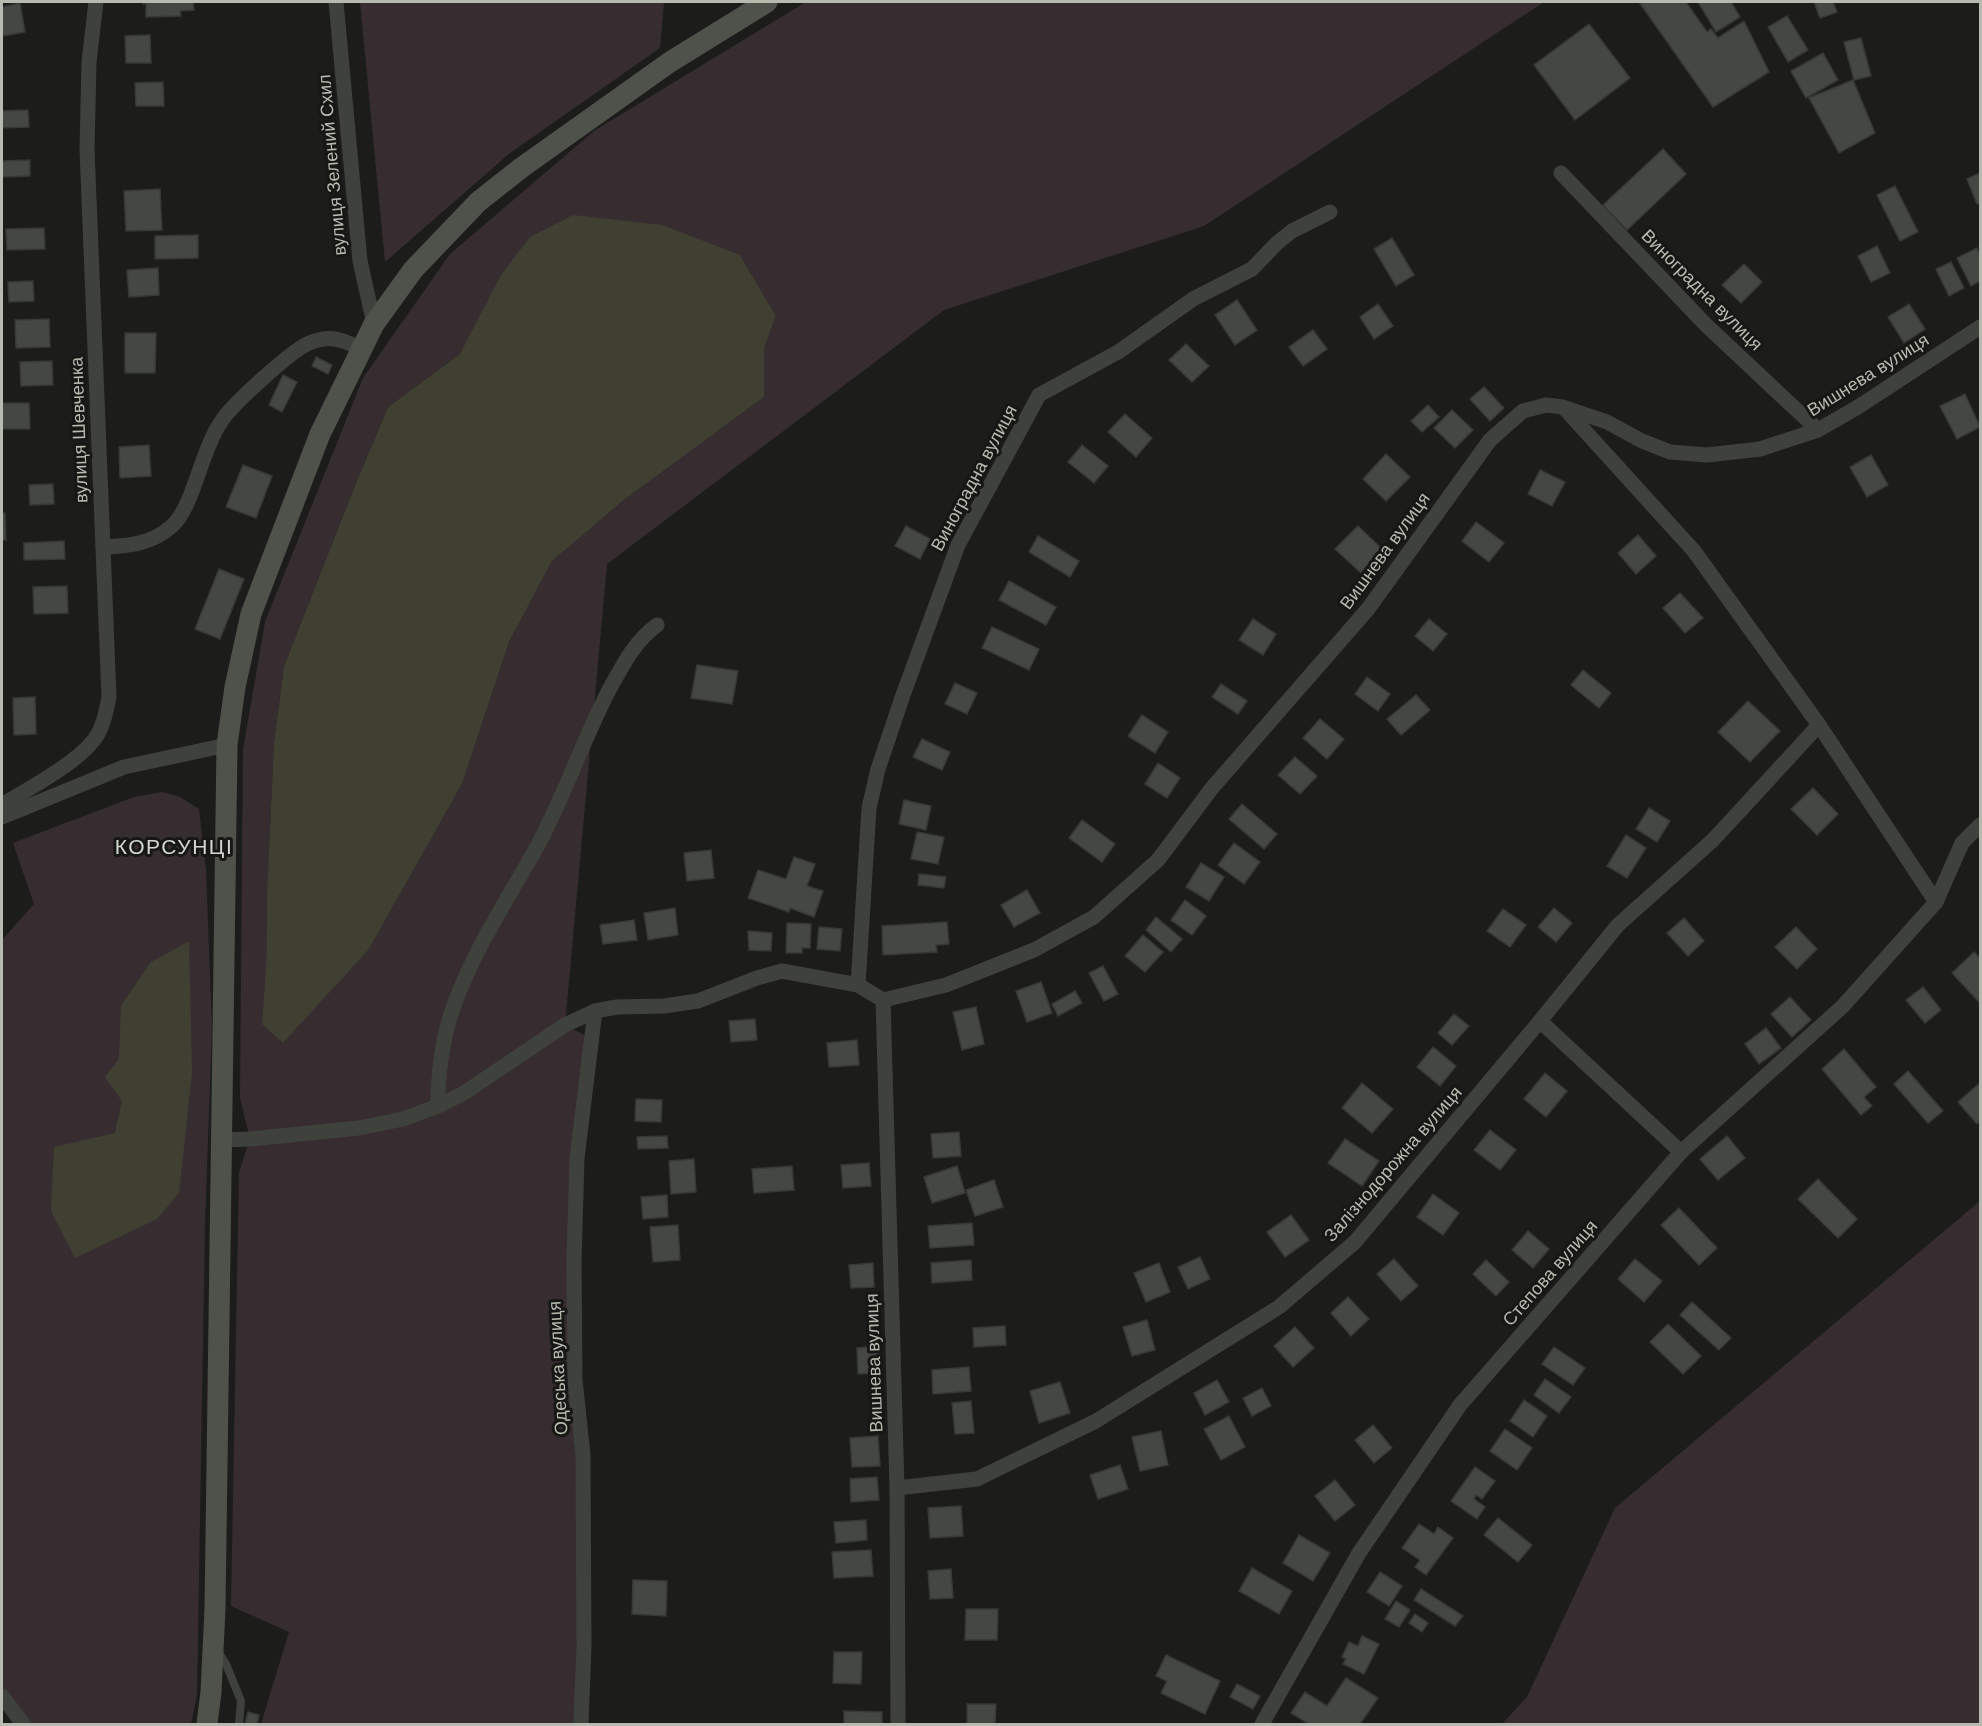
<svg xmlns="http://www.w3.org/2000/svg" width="1982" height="1726" font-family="Arial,sans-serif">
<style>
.green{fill:#372d30;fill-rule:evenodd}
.water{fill:#3f4032}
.building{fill:#454743;stroke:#363935;stroke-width:1.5}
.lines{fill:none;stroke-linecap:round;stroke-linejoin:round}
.lane{stroke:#3f423c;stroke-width:8}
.street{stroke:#3f423c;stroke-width:15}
.secondary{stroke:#4f514b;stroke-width:21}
.labels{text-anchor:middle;stroke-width:6;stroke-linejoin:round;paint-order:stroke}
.street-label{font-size:18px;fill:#b7bbaf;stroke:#171816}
.quarter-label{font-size:21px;letter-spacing:1.5px;fill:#d4d7d0;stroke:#171816}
</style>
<rect width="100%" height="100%" fill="#1c1d1b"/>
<!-- green -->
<g class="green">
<path d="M360 2H664L660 48 510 153 385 262Z"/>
<path d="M806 2H1544L1204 226 944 310 607 564 565 1025 590 1038 577 1158 581 1724H261L289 1632 231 1606 239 1172 250 1139 240 1098 243 750 265 622 363 378 450 254 594 131ZM740 255 776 316 764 348V397L624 500 552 561 509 642 462 784 369 949 266 969 267 893 274 742 284 666 356 483 388 407 460 354Z"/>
<path d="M162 792 180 797 199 809 206 871 212 1025 205 1224 197 1694 191 1724H19L2 1699V940L34 904 13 843 134 797Z"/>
<path d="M1980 1201V1724H1502L1527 1697 1615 1508Z"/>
</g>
<!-- water -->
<g class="water">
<path d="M573 215 662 225 740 255 776 316 764 348V397L624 500 552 561 509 642 462 784 369 949 283 1043 262 1024 266 969 267 893 274 742 284 666 356 483 388 407 460 354 501 275 530 237Z"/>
<path d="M189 941 192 1073 179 1193 157 1219 75 1258 51 1211 54 1147 115 1133 122 1101 105 1077 119 1059 121 1006 150 963Z"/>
</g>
<!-- building -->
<g class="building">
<path d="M142 2H193L194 10 180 11 181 16 146 17V4H143Z"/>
<path d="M1639 2H1686L1707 32 1711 29 1718 38 1744 21 1769 72 1713 107Z"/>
<path d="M1698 2H1731L1740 17 1716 32Z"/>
<path d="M1814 2H1833L1837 12 1820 18Z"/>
<path d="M20 3 25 32 2 36V7Z"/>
<path d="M1787 16 1808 50 1788 62 1768 27Z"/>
<path d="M1589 24 1630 78 1575 120 1534 65Z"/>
<path d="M150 35 151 63H126L125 36Z"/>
<path d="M1861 38 1871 76 1854 80 1844 42Z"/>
<path d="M1823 53 1838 80 1806 98 1791 71Z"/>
<path d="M1853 80 1875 133 1839 153 1809 98Z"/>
<path d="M163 82 164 106H136L135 83Z"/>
<path d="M28 110 29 127 2 128V111Z"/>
<path d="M1663 149 1686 174 1627 230 1603 205Z"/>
<path d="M30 160V176L2 177V161Z"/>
<path d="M1980 173V203L1977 204 1967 179Z"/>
<path d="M1895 186 1918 232 1900 241 1877 195Z"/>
<path d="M160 189 162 230 126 231 124 191Z"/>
<path d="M44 228 45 249 7 250 6 229Z"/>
<path d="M198 235V258L155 259V236Z"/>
<path d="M1392 238 1414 275 1396 286 1374 249Z"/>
<path d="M1877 246 1890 273 1871 282 1858 256Z"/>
<path d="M1977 248 1980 256V281L1971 286 1957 258Z"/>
<path d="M1951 262 1964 288 1949 296 1936 269Z"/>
<path d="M1744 264 1762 282 1741 303 1722 285Z"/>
<path d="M158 268 159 295 129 297 127 270Z"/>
<path d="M33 281 34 301 9 302 8 282Z"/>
<path d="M1237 300 1257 330 1235 345 1215 315Z"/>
<path d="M1378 304 1393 326 1374 339 1360 317Z"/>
<path d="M1909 304 1925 329 1904 343 1888 317Z"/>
<path d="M49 319 50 347 16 348 15 320Z"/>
<path d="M1313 330 1327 349 1303 366 1289 347Z"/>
<path d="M125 333H156L155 373H125Z"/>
<path d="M1186 344 1209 366 1192 382 1169 360Z"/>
<path d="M316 357 332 365 328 374 312 366Z"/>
<path d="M52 361 53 385 21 386 20 362Z"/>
<path d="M283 375 297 382 282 412 269 405Z"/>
<path d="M1484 387 1504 408 1490 421 1470 399Z"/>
<path d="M1965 394 1980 427 1957 439 1940 406Z"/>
<path d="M2 403H29L30 429H2Z"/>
<path d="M1428 405 1439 417 1422 432 1411 421Z"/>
<path d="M1452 410 1473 430 1455 448 1434 428Z"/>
<path d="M1125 414 1152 438 1136 457 1108 432Z"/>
<path d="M149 445 151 476 120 478 119 447Z"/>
<path d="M1082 445 1108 466 1094 483 1068 462Z"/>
<path d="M1386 454 1410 477 1386 501 1363 479Z"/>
<path d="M1871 455 1888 485 1867 497 1850 467Z"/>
<path d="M243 465 272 476 256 518 226 507Z"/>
<path d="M1540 470 1565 482 1552 506 1528 494Z"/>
<path d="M53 484 54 504 30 505 29 485Z"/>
<path d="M2 513H5L6 540H2Z"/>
<path d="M1476 522 1504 543 1489 562 1462 541Z"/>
<path d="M906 526 930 539 920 559 895 546Z"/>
<path d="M1358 526 1383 550 1361 573 1335 549Z"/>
<path d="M1638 535 1656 556 1636 574 1618 553Z"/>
<path d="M1038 536 1079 561 1070 577 1029 552Z"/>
<path d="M64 541 65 559 24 560V543Z"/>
<path d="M219 569 244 579 220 639 195 629Z"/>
<path d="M1009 581 1056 607 1046 625 999 600Z"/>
<path d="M67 586 68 613 34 614 33 587Z"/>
<path d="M1680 593 1703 618 1685 633 1663 608Z"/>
<path d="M1253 619 1276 634 1263 655 1239 640Z"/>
<path d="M1429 619 1447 634 1433 651 1415 636Z"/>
<path d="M992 627 1039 649 1029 670 982 648Z"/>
<path d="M697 665 738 671 732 704 691 698Z"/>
<path d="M1583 670 1611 693 1599 708 1571 685Z"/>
<path d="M1367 677 1390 694 1378 711 1355 694Z"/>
<path d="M955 683 977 693 967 714 945 704Z"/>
<path d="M1221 684 1247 701 1238 714 1212 697Z"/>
<path d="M1416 695 1430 710 1401 735 1387 719Z"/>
<path d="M35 697 36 734 14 735 13 698Z"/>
<path d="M1748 701 1780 731 1750 762 1718 732Z"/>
<path d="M1142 715 1168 732 1155 753 1128 736Z"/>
<path d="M1320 719 1344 739 1327 759 1303 738Z"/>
<path d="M922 739 950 752 942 770 913 757Z"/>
<path d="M1295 757 1317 776 1300 794 1278 775Z"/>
<path d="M1158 763 1180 778 1167 798 1145 784Z"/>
<path d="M1813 788 1838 814 1817 835 1791 809Z"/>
<path d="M904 800 931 806 926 830 899 824Z"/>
<path d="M1242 804 1277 834 1264 849 1229 819Z"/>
<path d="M1649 808 1670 821 1657 842 1636 829Z"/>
<path d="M1082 820 1115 844 1102 862 1069 838Z"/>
<path d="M917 832 944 837 938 864 911 859Z"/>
<path d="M1626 835 1646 848 1627 878 1607 866Z"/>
<path d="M1234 843 1260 862 1244 884 1218 865Z"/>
<path d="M711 850 714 878 687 881 684 853Z"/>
<path d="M794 857 815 864 807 886 823 891 814 917 790 908 789 912 748 898 758 870 786 879Z"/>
<path d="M1201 863 1224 877 1209 901 1186 887Z"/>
<path d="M919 874 946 877 944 888 918 885Z"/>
<path d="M1027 890 1040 913 1014 927 1001 905Z"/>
<path d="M1185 900 1206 916 1192 935 1171 920Z"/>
<path d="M675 908 678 935 648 940 644 913Z"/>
<path d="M1554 908 1572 923 1556 942 1538 927Z"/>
<path d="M1503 909 1526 925 1510 947 1487 931Z"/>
<path d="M1156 917 1182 939 1171 952 1146 930Z"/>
<path d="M1684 918 1704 941 1688 956 1667 933Z"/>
<path d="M634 920 637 940 603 944 600 925Z"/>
<path d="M947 922 949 944 936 945 937 952 883 955 882 926Z"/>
<path d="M787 923 811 924 810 948H802V953H786Z"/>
<path d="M819 927 842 929 840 951 817 949Z"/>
<path d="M1796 927 1817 949 1797 969 1775 947Z"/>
<path d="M748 931 772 933 771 951 749 950Z"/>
<path d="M1143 935 1163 952 1145 972 1125 956Z"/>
<path d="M1974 952 1980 958V1003L1952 973Z"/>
<path d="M1103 966 1118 994 1104 1001 1089 973Z"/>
<path d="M1041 982 1052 1013 1027 1022 1016 991Z"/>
<path d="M1923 987 1941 1010 1925 1023 1906 1000Z"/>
<path d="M1075 991 1082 1003 1058 1016 1052 1004Z"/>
<path d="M1790 997 1811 1020 1792 1037 1771 1014Z"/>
<path d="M976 1007 984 1044 962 1050 953 1012Z"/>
<path d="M1454 1014 1469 1026 1452 1045 1438 1033Z"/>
<path d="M755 1019 757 1040 731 1042 729 1021Z"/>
<path d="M1766 1028 1781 1048 1759 1064 1745 1044Z"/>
<path d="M857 1040 859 1065 829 1067 827 1043Z"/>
<path d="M1433 1047 1456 1066 1440 1086 1417 1067Z"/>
<path d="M1844 1049 1876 1087 1864 1097 1872 1106 1861 1115 1822 1069Z"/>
<path d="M1908 1071 1943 1111 1928 1123 1894 1084Z"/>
<path d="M1545 1073 1567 1091 1546 1117 1524 1099Z"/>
<path d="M1362 1083 1393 1109 1372 1133 1342 1108Z"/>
<path d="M1980 1083V1121L1977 1124 1958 1102Z"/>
<path d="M636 1099 662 1100 661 1122 635 1121Z"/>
<path d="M1490 1130 1516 1150 1500 1170 1474 1150Z"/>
<path d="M959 1132 961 1156 933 1158 931 1134Z"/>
<path d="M667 1136 668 1148 638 1149 637 1137Z"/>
<path d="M1727 1136 1745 1158 1718 1180 1700 1159Z"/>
<path d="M1345 1139 1379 1161 1362 1186 1328 1163Z"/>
<path d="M694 1159 696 1192 671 1194 669 1161Z"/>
<path d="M869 1163 871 1186 843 1188 841 1165Z"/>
<path d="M792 1166 794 1190 754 1193 752 1169Z"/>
<path d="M957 1166 965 1193 932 1203 924 1177Z"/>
<path d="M1818 1179 1857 1219 1838 1238 1798 1199Z"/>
<path d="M994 1180 1003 1207 975 1216 966 1190Z"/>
<path d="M1433 1194 1459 1213 1443 1235 1417 1217Z"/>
<path d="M667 1195 668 1217 643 1219 641 1197Z"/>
<path d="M1679 1208 1717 1248 1699 1265 1661 1225Z"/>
<path d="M1291 1215 1309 1240 1285 1257 1267 1232Z"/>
<path d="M972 1223 974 1245 930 1248 928 1226Z"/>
<path d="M678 1225 680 1260 653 1262 650 1227Z"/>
<path d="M1528 1231 1549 1249 1533 1268 1512 1250Z"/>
<path d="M1200 1257 1210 1279 1188 1289 1178 1267Z"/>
<path d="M1394 1259 1418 1286 1401 1301 1377 1274Z"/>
<path d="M1635 1259 1662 1281 1644 1302 1618 1279Z"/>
<path d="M971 1260 972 1280 932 1283 931 1263Z"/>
<path d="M1486 1260 1509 1282 1496 1296 1473 1274Z"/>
<path d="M873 1263 874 1287 851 1288 849 1265Z"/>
<path d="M1159 1263 1170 1292 1146 1302 1134 1273Z"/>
<path d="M1348 1297 1369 1319 1351 1336 1331 1313Z"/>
<path d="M1692 1302 1731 1338 1719 1350 1680 1315Z"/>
<path d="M1147 1320 1155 1350 1132 1356 1123 1327Z"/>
<path d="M1668 1324 1701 1356 1683 1374 1650 1342Z"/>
<path d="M1005 1326 1006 1345 974 1347 973 1328Z"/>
<path d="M1295 1327 1314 1348 1293 1367 1274 1346Z"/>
<path d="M879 1346 881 1373 858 1374 857 1348Z"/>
<path d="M1554 1347 1585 1368 1573 1385 1542 1364Z"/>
<path d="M969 1367 971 1391 933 1394 932 1370Z"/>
<path d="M1545 1379 1571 1397 1559 1413 1534 1395Z"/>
<path d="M1217 1380 1229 1402 1205 1415 1194 1393Z"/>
<path d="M1060 1382 1070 1413 1039 1423 1030 1391Z"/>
<path d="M1262 1388 1271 1406 1252 1416 1243 1398Z"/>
<path d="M1524 1400 1547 1416 1533 1437 1510 1421Z"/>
<path d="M971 1401 974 1433 955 1434 952 1403Z"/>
<path d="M1229 1416 1245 1447 1221 1460 1204 1429Z"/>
<path d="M1373 1425 1392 1448 1374 1463 1355 1440Z"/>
<path d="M1505 1429 1532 1448 1517 1470 1490 1451Z"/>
<path d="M1161 1431 1168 1465 1140 1471 1132 1437Z"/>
<path d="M878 1436 880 1466 852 1467 850 1438Z"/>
<path d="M1120 1465 1128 1489 1098 1499 1090 1475Z"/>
<path d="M1475 1467 1495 1481 1482 1499 1476 1495 1474 1499 1485 1507 1477 1519 1451 1501Z"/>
<path d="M877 1477 879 1500 851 1502 850 1479Z"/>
<path d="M1335 1480 1355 1505 1335 1521 1315 1496Z"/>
<path d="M961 1506 963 1536 930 1538 928 1508Z"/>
<path d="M1498 1518 1532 1545 1518 1562 1484 1535Z"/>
<path d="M866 1520 867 1540 836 1543 834 1522Z"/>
<path d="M1419 1524 1434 1534 1438 1527 1453 1538 1426 1575 1415 1567 1420 1560 1402 1548Z"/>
<path d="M1299 1535 1330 1553 1313 1581 1283 1563Z"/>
<path d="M871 1550 873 1576 834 1578 832 1552Z"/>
<path d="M1252 1568 1292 1591 1279 1614 1239 1591Z"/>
<path d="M951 1569 953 1598 930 1599 928 1571Z"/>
<path d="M1380 1572 1402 1586 1389 1606 1367 1592Z"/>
<path d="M633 1580 667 1581 666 1616 632 1614Z"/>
<path d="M1421 1589 1463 1616 1455 1626 1414 1600Z"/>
<path d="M1396 1601 1410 1610 1399 1627 1385 1619Z"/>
<path d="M966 1609H998L997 1640H965Z"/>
<path d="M1415 1614 1428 1623 1422 1632 1409 1623Z"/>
<path d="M1362 1636 1379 1644 1364 1674 1343 1664 1346 1659 1342 1657 1349 1642 1358 1646Z"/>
<path d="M834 1652H862L861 1684 833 1683Z"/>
<path d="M1166 1655 1220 1681 1205 1714 1161 1693 1167 1681 1156 1676Z"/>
<path d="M1346 1678 1378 1698 1360 1724H1309L1291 1713 1305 1692 1327 1706Z"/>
<path d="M1237 1684 1260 1696 1253 1709 1230 1697Z"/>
<path d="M967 1704H996L995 1724H967Z"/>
<path d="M844 1711 882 1712V1724H844Z"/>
<path d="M248 1712 259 1715 257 1724H245Z"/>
</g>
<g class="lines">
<!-- lane -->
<path class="lane" d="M217 1650 226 1664 241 1701 239 1724"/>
<!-- street -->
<g class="street">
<path d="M336 2 360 261 374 324"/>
<path d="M1561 173 1706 325 1818 430"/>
<path d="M1565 409 1694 551 1819 725 1936 902"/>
<path d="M103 547C129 546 152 544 172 526 190 510 199 466 210 443 213 435 218 426 223 419 235 402 291 351 309 343 313 341 319 340 323 339 337 337 349 343 362 349"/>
<path d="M2 805C28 789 75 764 93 741 103 729 106 712 109 697L87 149 89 62 96 2"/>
<path d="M2 817 124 767 227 745"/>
<path d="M858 985 869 808 878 769 903 695 958 545 1039 395 1118 352 1193 299 1252 269 1277 243 1292 231 1330 212"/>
<path d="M883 1000 897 1488 898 1724"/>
<path d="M1540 1021 1681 1152"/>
<path d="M438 1106C438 1075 441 1047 450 1017 470 954 508 900 539 843 565 794 583 740 609 690 623 665 633 643 657 625"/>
<path d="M222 1140 250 1139 359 1128 403 1119 438 1106 464 1093 565 1025 595 1011 617 1007 664 1006 698 1001 757 978 782 971 858 985 883 1000 946 985 1034 950 1094 917 1158 860 1212 788 1368 609 1490 440 1523 411 1546 405 1563 407 1607 422 1642 441 1670 452 1707 455 1760 449 1818 430 1858 407 1980 327"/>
<path d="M897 1488 977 1479 1096 1421 1279 1307 1355 1242 1540 1021 1618 925 1713 840 1819 725"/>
<path d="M2 1696 23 1724"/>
<path d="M581 1724 584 1647 583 1455 575 1380 574 1261 577 1158 595 1011"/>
<path d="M1262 1724 1359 1553 1460 1405 1681 1152 1843 1006 1936 902 1962 843 1980 825"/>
</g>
<!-- secondary -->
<path class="secondary" d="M207 1724 211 1692 215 1609 227 745 235 687 251 614 320 434 374 324 413 270 478 202 521 168 670 62 767 2"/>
</g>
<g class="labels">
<!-- street labels -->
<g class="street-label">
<text transform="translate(332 165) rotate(-95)" y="6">вулиця Зелений Схил</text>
<text transform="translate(1702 290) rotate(45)" y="6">Виноградна вулиця</text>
<text transform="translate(1868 375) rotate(-32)" y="6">Вишнева вулиця</text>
<text transform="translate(79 430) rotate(-92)" y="6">вулиця Шевченка</text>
<text transform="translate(974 478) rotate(-62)" y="6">Виноградна вулиця</text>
<text transform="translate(1385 551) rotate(-54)" y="6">Вишнева вулиця</text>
<text transform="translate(1393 1164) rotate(-49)" y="6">Залізнодорожна вулиця</text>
<text transform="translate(1550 1273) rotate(-49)" y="6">Степова вулиця</text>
<text transform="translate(874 1363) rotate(-92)" y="6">Вишнева вулиця</text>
<text transform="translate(558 1368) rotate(-93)" y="6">Одеська вулиця</text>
</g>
<!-- quarter labels -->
<g class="quarter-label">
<text x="174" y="854">КОРСУНЦІ</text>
</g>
</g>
<!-- border -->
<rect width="1982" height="1726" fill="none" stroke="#b7bbaf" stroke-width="6"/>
</svg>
